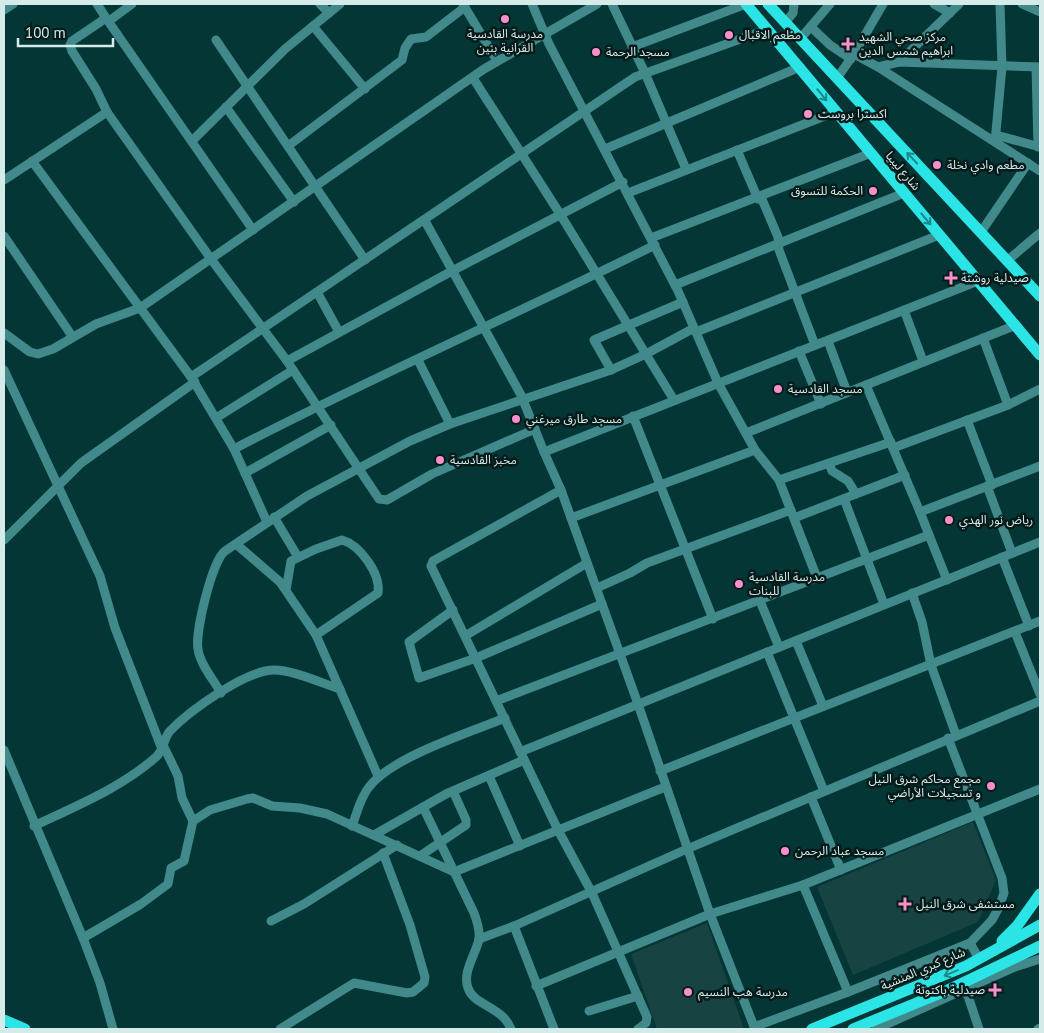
<svg xmlns="http://www.w3.org/2000/svg" width="1044" height="1033" font-family="'PT Sans','Noto Sans Arabic',sans-serif">
<style>
.built{fill:#174343}
.lines{fill:none;stroke-linecap:round;stroke-linejoin:round}
.minor{stroke:#41898a;stroke-width:9}
.major{stroke:#2be4e6;stroke-width:11}
.oneway{stroke:#1b898a}
.poi-dot{fill:#f890cb;stroke:#071a1a;stroke-width:2}
.labels{text-anchor:middle;stroke-width:5;stroke-linejoin:round;paint-order:stroke}
.poi-label{font-size:12px;fill:#d4ebea;stroke:#071a1a;text-anchor:start}
.street-label{font-size:12px;fill:#d4ebea;stroke:#071a1a}
</style>
<rect width="100%" height="100%" fill="#043636"/>
<!-- built -->
<g class="built">
<path d="M973 822 996 880 978 922 853 975 817 887Z"/>
<path d="M707 923 744 1029H657L631 954Z"/>
</g>
<g class="lines">
<!-- minor -->
<g class="minor">
<path d="M97 4 106 18 72 41 70 45 72 51 96 89 107 112 211 259 287 361 379 499 387 500 432 474 535 429"/>
<path d="M320 4 329 13"/>
<path d="M463 4 497 61"/>
<path d="M532 4 549 44 678 291 718 383 755 450 779 480 817 578"/>
<path d="M612 4 645 73 686 169"/>
<path d="M934 4 950 13"/>
<path d="M1022 4 1040 12"/>
<path d="M4 10 13 4"/>
<path d="M106 18 253 230"/>
<path d="M109 21 132 4"/>
<path d="M785 23 793 13 794 4"/>
<path d="M313 26 365 89"/>
<path d="M811 27 830 45 851 59"/>
<path d="M800 39 830 4"/>
<path d="M216 40 365 260"/>
<path d="M632 47 746 4"/>
<path d="M854 54 878 67 1040 171"/>
<path d="M899 62 959 4"/>
<path d="M878 67 899 62 1040 67"/>
<path d="M1036 67 1038 147"/>
<path d="M473 78 560 214 674 400"/>
<path d="M837 78 854 54 883 4"/>
<path d="M226 107 294 202"/>
<path d="M996 135 1040 147"/>
<path d="M192 141 285 49 340 4"/>
<path d="M995 142 1002 67 1000 4"/>
<path d="M288 146 402 60 405 48 411 39 426 37 465 7"/>
<path d="M605 149 800 67"/>
<path d="M737 150 758 199"/>
<path d="M32 161 191 377 234 449 267 522"/>
<path d="M4 180 107 112"/>
<path d="M628 193 835 112"/>
<path d="M761 197 778 237 779 250 815 345"/>
<path d="M425 221 521 395 544 452"/>
<path d="M981 232 1028 163"/>
<path d="M4 236 72 336"/>
<path d="M651 238 871 153"/>
<path d="M1008 260 1040 233"/>
<path d="M675 285 904 193"/>
<path d="M317 292 339 332"/>
<path d="M904 310 923 361"/>
<path d="M696 332 939 235"/>
<path d="M4 333 30 352 38 354 53 349 96 324 140 308 484 69 597 4"/>
<path d="M983 338 1008 405"/>
<path d="M828 341 847 392"/>
<path d="M799 351 821 404"/>
<path d="M418 360 450 424"/>
<path d="M287 361 452 271 623 182"/>
<path d="M4 370 100 576 115 628 162 749"/>
<path d="M611 370 594 340 683 302"/>
<path d="M191 377 635 77 768 29"/>
<path d="M866 385 920 512"/>
<path d="M633 416 713 619"/>
<path d="M216 418 293 370"/>
<path d="M967 420 992 485"/>
<path d="M746 433 1016 325"/>
<path d="M893 448 1008 405 1040 389"/>
<path d="M234 449C372 377 515 315 655 245"/>
<path d="M829 464 832 471 848 481 856 494"/>
<path d="M245 473 331 425"/>
<path d="M779 480 891 442"/>
<path d="M987 486 1012 553"/>
<path d="M561 490 433 561 431 566 558 830 592 893 647 1017 646 1023 638 1029"/>
<path d="M844 499 884 604"/>
<path d="M274 517 298 557"/>
<path d="M571 518 755 450"/>
<path d="M794 518 905 475"/>
<path d="M929 535 947 580"/>
<path d="M4 540 81 463 195 382"/>
<path d="M236 544 280 582 316 635 378 776"/>
<path d="M1002 557 1029 626"/>
<path d="M597 588 630 573 647 563 791 510"/>
<path d="M286 590 291 561 316 549 342 540C360 545 381 574 378 593L316 635"/>
<path d="M912 593 922 622 931 665 956 735"/>
<path d="M760 601 779 647"/>
<path d="M453 610 409 642 419 678 476 658 602 604"/>
<path d="M1015 632 1040 694"/>
<path d="M465 636 587 563"/>
<path d="M796 641 823 706"/>
<path d="M767 652 824 791"/>
<path d="M221 693C213 679 200 664 198 649 195 632 212 561 225 551L307 496 410 441 450 424 611 370 646 354 694 328"/>
<path d="M496 701 929 535 920 512 1040 466"/>
<path d="M163 745 178 776 182 798 193 821"/>
<path d="M4 750 83 938 100 983 113 1029"/>
<path d="M520 752 1040 542"/>
<path d="M660 771 1040 621"/>
<path d="M489 776 520 846"/>
<path d="M811 797 841 870"/>
<path d="M423 807 474 913C477 921 480 931 479 939 476 954 462 972 468 988 474 1006 502 1006 511 1029"/>
<path d="M34 826C76 806 121 788 156 757 164 750 163 739 170 731 189 711 246 670 274 670 293 670 321 683 340 689"/>
<path d="M352 826C357 813 360 798 369 787 392 757 468 733 505 718"/>
<path d="M374 835 446 794 524 760"/>
<path d="M420 856 466 825V820L453 791"/>
<path d="M803 885 848 992"/>
<path d="M271 921 304 904 397 845"/>
<path d="M514 926 554 1029"/>
<path d="M83 938 141 904 168 884 171 868 184 861 193 821 210 810 247 799 253 798 272 806 300 808 327 814 454 872 665 787"/>
<path d="M479 939 514 926 687 849 1040 701"/>
<path d="M970 943 979 959"/>
<path d="M536 986 710 914 803 885 1040 789"/>
<path d="M966 990 979 1029"/>
<path d="M589 1011 638 996"/>
<path d="M754 1027 848 992 970 943 992 920 999 907 1004 893 1002 878 948 738"/>
<path d="M280 1029 354 983 407 993 413 992 424 983 425 977 410 925 383 853"/>
<path d="M755 1029 710 914 638 704 561 490 544 452 978 281"/>
<path d="M876 1029 1015 967 1040 959"/>
<path d="M1038 1029 1040 1028"/>
</g>
<!-- major -->
<g class="major">
<path d="M746 4 1040 355"/>
<path d="M768 4 1040 296"/>
<path d="M1002 941 1017 926 1040 894"/>
<path d="M4 1020 25 1029"/>
<path d="M812 1029 966 966 1040 925"/>
<path d="M853 1029 948 990 1040 946"/>
</g>
</g>
<!-- one-way arrows -->
<defs><path id="oneway-shaft" d="M-6 0H5M1.5-3L5.5 0L1.5 3" fill="none" stroke-width="1.6" stroke-linecap="round" stroke-linejoin="round" transform="scale(1.25)"/></defs>
<g class="oneway">
<use href="#oneway-shaft" transform="translate(822 95) rotate(51)"/>
<use href="#oneway-shaft" transform="translate(912 158) rotate(-133)"/>
<use href="#oneway-shaft" transform="translate(926 219) rotate(50)"/>
<use href="#oneway-shaft" transform="translate(951 973) rotate(157)"/>
</g>
<!-- markers -->
<g class="poi-dot">
<circle cx="505" cy="19" r="5"/>
<circle cx="729" cy="35" r="5"/>
<path d="M845.5 36.5h5v5h5v5h-5v5h-5v-5h-5v-5h5z"/>
<circle cx="596" cy="52" r="5"/>
<circle cx="808" cy="114" r="5"/>
<circle cx="937" cy="165" r="5"/>
<circle cx="873" cy="191" r="5"/>
<path d="M948.5 270.5h5v5h5v5h-5v5h-5v-5h-5v-5h5z"/>
<circle cx="778" cy="389" r="5"/>
<circle cx="516" cy="419" r="5"/>
<circle cx="440" cy="460" r="5"/>
<circle cx="949" cy="520" r="5"/>
<circle cx="739" cy="584" r="5"/>
<circle cx="991" cy="786" r="5"/>
<circle cx="785" cy="851" r="5"/>
<path d="M902.5 896.5h5v5h5v5h-5v5h-5v-5h-5v-5h5z"/>
<path d="M992.5 982.5h5v5h5v5h-5v5h-5v-5h-5v-5h5z"/>
<circle cx="688" cy="992" r="5"/>
</g>
<g class="labels">
<!-- poi labels -->
<g class="poi-label">
<text x="505" y="38" text-anchor="middle">مدرسة القادسية<tspan x="505" dy="14">القرانية بنين</tspan></text>
<text x="739" y="39">مظعم الاقبال</text>
<text x="859" y="41">مركز صحي الشهيد<tspan x="859" dy="14">ابراهيم شمس الدين</tspan></text>
<text x="606" y="56">مسجد الرحمة</text>
<text x="818" y="118">اكسترا بروست</text>
<text x="947" y="169">مطعم وادي نخلة</text>
<text x="863" y="195" text-anchor="end">الحكمة للتسوق</text>
<text x="961" y="282">صيدلية روشتة</text>
<text x="788" y="393">مسجد القادسية</text>
<text x="526" y="423">مسجد طارق ميرغني</text>
<text x="450" y="464">مخبز القادسية</text>
<text x="959" y="524">رياض نور الهدي</text>
<text x="749" y="581">مدرسة القادسية<tspan x="749" dy="14">للبنات</tspan></text>
<text x="981" y="783" text-anchor="end">مجمع محاكم شرق النيل<tspan x="981" dy="14">و تسجيلات الأراضي</tspan></text>
<text x="795" y="855">مسجد عباد الرحمن</text>
<text x="916" y="908">مستشفى شرق النيل</text>
<text x="985" y="994" text-anchor="end">صيدلية باكتوتة</text>
<text x="698" y="996">مدرسة هب النسيم</text>
</g>
<!-- street labels -->
<g class="street-label">
<text transform="translate(903 171) rotate(50)" y="4">شارع ليبيا</text>
<text transform="translate(923 969) rotate(-23)" y="4">شارع كبري المنشية</text>
</g>
</g>
<!-- border -->
<rect width="1044" height="1033" fill="none" stroke="#d4ebea" stroke-width="10"/>
<!-- scale -->
<path d="M18 38v8h95v-8" fill="none" stroke="#d4ebea" stroke-width="2.5"/>
<text x="25" y="38" font-size="15" fill="#d4ebea" stroke="#071a1a" stroke-width="4" paint-order="stroke">100 m</text>
</svg>
